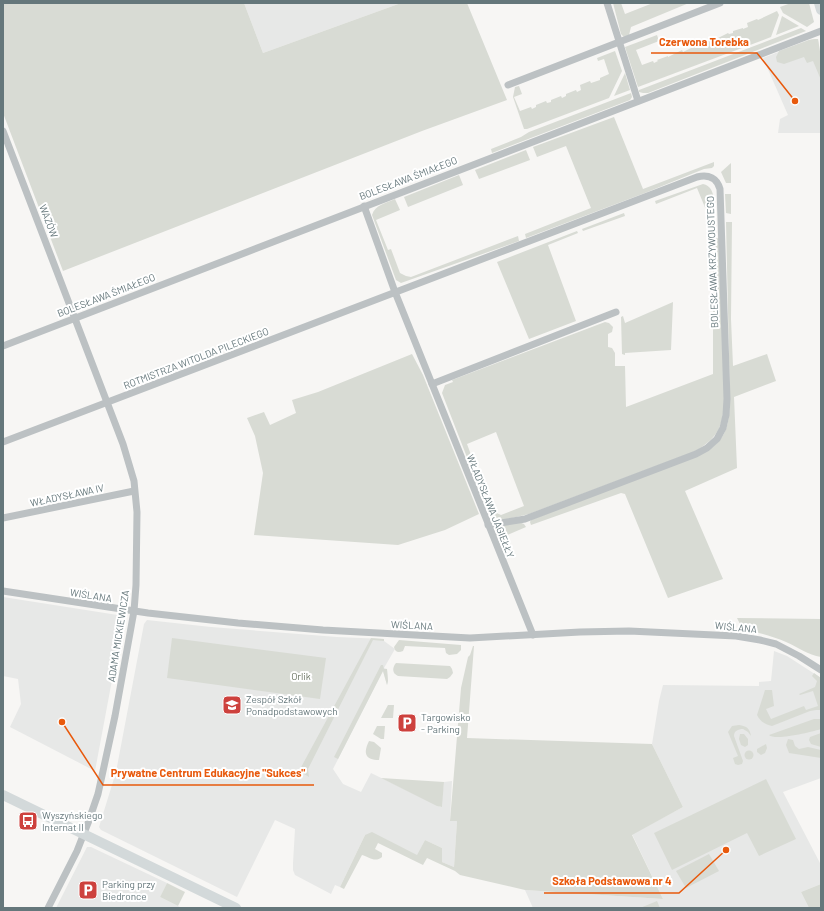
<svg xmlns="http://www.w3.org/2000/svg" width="824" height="911" font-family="Barlow,sans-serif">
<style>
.built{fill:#e7e8e7}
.green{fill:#d8dbd4}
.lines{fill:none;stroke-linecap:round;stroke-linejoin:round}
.street{stroke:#bcc1c3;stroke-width:7}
.secondary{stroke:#d3d9da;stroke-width:10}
.labels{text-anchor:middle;stroke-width:4;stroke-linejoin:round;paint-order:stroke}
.street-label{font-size:10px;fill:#65777b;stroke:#fff}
.park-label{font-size:10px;fill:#6f7967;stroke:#fff}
.poi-label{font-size:10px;fill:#65777b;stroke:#fff;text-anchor:start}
.leader{fill:none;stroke:#e8590c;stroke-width:1.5}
.callout-dot{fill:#e8590c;stroke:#fff;stroke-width:1.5}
.callout-label{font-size:11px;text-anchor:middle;font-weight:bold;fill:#e8590c;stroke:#fff;stroke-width:4;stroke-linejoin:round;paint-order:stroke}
</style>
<rect width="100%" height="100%" fill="#f7f6f4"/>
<!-- built -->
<g class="built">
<path d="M244 3H401L263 53Z"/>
<path d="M815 39H818L821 58V133H778L780 119 788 115 763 58 809 40Z"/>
<path d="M3 597 124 616 95 771 10 727 21 704 18 679 3 676Z"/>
<path d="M147 620 211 627 337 637 384 639V641L395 649 384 668 387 669 388 681 387 685 383 671 333 769 343 784 361 792 371 773 441 807 444 782 452 781 450 820 457 821 454 867 442 862V848L440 847 425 840 417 856 365 835 340 887 335 885 331 894 295 875 293 870V863L295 829 275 820 237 897 101 830 99 827 116 772 144 624Z"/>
<path d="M774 651 787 656 821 678V778L783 792 821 865V884L801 892 809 908H533L525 890 663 899 632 834 683 807 652 744 659 701 663 685 759 686V682L771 681Z"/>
<path d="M87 847H91L167 883 160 897 182 908H56Z"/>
</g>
<!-- green -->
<g class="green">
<path d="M3 3H244L263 53 401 3H467L507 100 422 131 63 271 3 113Z"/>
<path d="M613 3H621L625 14 653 3H689L631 27 629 35 624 37 621 34Z"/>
<path d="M791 3H809L814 22 807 27 783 13 780 7Z"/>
<path d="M777 11 779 15 771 37 638 87 625 47 657 35 659 41 636 50 642 65 653 61 654 63 658 61 657 60 668 56V57L682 50 683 52 697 45 699 46 703 44V43L712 39 714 40 728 33 729 34 733 33V31L743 28V29L748 27 747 23 757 19 758 20Z"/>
<path d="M782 16 799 26 776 35Z"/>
<path d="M801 28 806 31 648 93H643L639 92V90Z"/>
<path d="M815 39H818L821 58V80L813 61 807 63 804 57 784 64 777 62 776 57 779 51 809 40Z"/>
<path d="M615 51 622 71 609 98 527 129H524L513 97 515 87 519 86 522 94 514 97 520 111 531 107 532 109 536 107V105L546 101 547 103 551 102V100L561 96 562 98 566 96V94L576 90 577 92 581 90 580 85 590 81 591 83 600 80V78L609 74 604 59 598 61 597 58Z"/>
<path d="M625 73 630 90 614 96Z"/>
<path d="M631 93 632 97 630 100 492 153 491 149 521 137 529 132Z"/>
<path d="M614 117 643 189 714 162V166L712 168 704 169 694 173 645 193 526 238 525 234 591 208 566 146 537 157 533 147Z"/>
<path d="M526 150 530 160 479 179 475 170Z"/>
<path d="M731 163V183H726L721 172Z"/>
<path d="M459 175 463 185 408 207 404 197Z"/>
<path d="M703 184C718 187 713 209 714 221L711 222 697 188 656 204 655 201Z"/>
<path d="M725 194H731V214L726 213Z"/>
<path d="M395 199 400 210 376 220 388 250 391 249 400 273 406 276 411 277 518 236 519 241 401 283 396 280 372 215C375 205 386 203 395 199Z"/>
<path d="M624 213 625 216 583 231 582 229Z"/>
<path d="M726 222H732L731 319 733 366 767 354 776 381 734 397 737 468 685 491 723 579 668 598 625 494 621 493 531 525 530 522 531 520 710 449C728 436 729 422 730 401Z"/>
<path d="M577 231 578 233 548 245 576 321 529 339 497 262Z"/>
<path d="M719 238 725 398C722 426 721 435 696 451L529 514 500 521 492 519 473 472 477 470 492 511 501 515 524 506 496 432 467 444 474 463 470 465 442 393 445 385 453 382 452 380 605 322 609 323 613 327 612 332 608 334V347L612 348 615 353V366H625L626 407 713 374V239Z"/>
<path d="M673 302 671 350 625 353V355L622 354 621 317 623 316 625 323Z"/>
<path d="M412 354 423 375 479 514 445 530 398 545 254 535 263 473 255 436 247 418 264 412 270 425 296 413 292 400 318 392Z"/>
<path d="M519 522 524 524 526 527 498 539 495 532 496 529 499 526Z"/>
<path d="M737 618 821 619V657C808 655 798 647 786 642 772 636 758 632 743 630Z"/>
<path d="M172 638 326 658 320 699 167 678Z"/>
<path d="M371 638 384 639V641L373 640 308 769 309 777 299 771Z"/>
<path d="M399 640 461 645V650L457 654 449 655 446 653 445 648 405 646 403 651C398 653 395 652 394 647Z"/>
<path d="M473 646H474L467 738 652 744 683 807 632 835 663 899 525 890 460 875 455 871 427 858 423 865 378 843 375 849 382 853V857C375 863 369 857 362 855L344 889 340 887 365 835 372 832 417 855 425 840 440 847 442 848V862L454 867 457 821H450L461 688 468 657 470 655Z"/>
<path d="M396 663 450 666 452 669 453 673 450 677 447 679 398 676C392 673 392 668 396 663Z"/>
<path d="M381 665H383L384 669H387L388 681 387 685 383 671 338 759 334 757Z"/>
<path d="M814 673 821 678V710H816L810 711 772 726C765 725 760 721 757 715L765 690H772L774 706 766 709 771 719 804 706 806 710 818 706 813 691 800 695 799 694 815 687 817 681 812 676Z"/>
<path d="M388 705H394L393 718H381Z"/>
<path d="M814 719H821V729C812 732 775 741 769 735Z"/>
<path d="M739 725C747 726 750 729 751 736L748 732 743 729C738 729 734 731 734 736L743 761 742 764 738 765 735 764 733 758 738 756 728 732 732 726Z"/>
<path d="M377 726H385L384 739H381L373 734Z"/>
<path d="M821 733V747L811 744 809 740 810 737Z"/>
<path d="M740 734H744L748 739V745L745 747 741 745 739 739Z"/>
<path d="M788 739 793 740 795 746 799 749 808 747 821 750V758L789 753 786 745Z"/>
<path d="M369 741 374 742 381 748 379 760C365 760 363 753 369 741Z"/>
<path d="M766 744 767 748 765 753 761 755 757 752V749Z"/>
<circle cx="749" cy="755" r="4.5"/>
<path d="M381 778 444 782 442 806V807L437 806Z"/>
<path d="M766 779 796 839 759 856 747 833 672 870 654 833Z"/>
<path d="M709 854 719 871 686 888 676 871Z"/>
<path d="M167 883 185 892 178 906 160 897Z"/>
<path d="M821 884V908H809L801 892Z"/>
<path d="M657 901 660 908H640Z"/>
</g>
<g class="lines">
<!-- street -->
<g class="street">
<path d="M607 3 638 101"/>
<path d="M508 85 720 3"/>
<path d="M3 131 123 444 134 481 137 512 136 585 134 611 115 716 98 794 88 823 77 851 48 908"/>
<path d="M364 206 395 292 533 635"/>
<path d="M3 346 821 31"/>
<path d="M432 384 616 312"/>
<path d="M3 442 697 177C709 174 717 178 720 189L727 399 726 415 723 428 717 439 707 448 696 454 525 519 488 525"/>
<path d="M3 518 134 491"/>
<path d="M3 591 148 613 238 623 323 630 470 638 580 632 629 631 736 636 760 640 776 644 799 656 821 670"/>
</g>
<!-- secondary -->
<g class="secondary">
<path d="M819 3 821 10"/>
<path d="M3 795 236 908"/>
</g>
</g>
<!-- icons -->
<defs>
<g id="school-square" transform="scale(1)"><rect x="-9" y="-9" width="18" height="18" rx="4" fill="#cd413d" stroke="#fff"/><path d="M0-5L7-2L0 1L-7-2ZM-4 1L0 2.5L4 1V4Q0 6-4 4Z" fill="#fff"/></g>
<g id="parking-square" transform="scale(1)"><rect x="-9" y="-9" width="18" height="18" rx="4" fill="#cd413d" stroke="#fff"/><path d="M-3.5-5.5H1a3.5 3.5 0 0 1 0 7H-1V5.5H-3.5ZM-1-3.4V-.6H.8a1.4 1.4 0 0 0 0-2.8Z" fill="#fff"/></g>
<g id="bus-square" transform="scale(1)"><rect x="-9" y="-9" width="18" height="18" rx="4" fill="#cd413d" stroke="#fff"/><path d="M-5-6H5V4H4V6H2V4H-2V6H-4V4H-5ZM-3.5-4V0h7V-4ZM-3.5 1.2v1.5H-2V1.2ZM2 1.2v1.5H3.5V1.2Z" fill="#fff"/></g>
</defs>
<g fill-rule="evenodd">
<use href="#school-square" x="232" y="705"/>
<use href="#parking-square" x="407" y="723"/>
<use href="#bus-square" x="28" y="821"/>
<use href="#parking-square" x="88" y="890"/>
</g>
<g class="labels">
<!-- street labels -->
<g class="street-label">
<text transform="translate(408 178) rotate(-21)" y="4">BOLESŁAWA ŚMIAŁEGO</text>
<text transform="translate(49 221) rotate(69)" y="4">WAZÓW</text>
<text transform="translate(712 262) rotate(-92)" y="4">BOLESŁAWA KRZYWOUSTEGO</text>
<text transform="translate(106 295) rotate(-21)" y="4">BOLESŁAWA ŚMIAŁEGO</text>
<text transform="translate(196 358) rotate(-21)" y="4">ROTMISTRZA WITOLDA PILECKIEGO</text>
<text transform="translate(67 495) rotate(-12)" y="4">WŁADYSŁAWA IV</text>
<text transform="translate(491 506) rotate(68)" y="4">WŁADYSŁAWA JAGIEŁŁY</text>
<text transform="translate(91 595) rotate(9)" y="4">WIŚLANA</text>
<text transform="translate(412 625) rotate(3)" y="4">WIŚLANA</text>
<text transform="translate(736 627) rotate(6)" y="4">WIŚLANA</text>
<text transform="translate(118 636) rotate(-81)" y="4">ADAMA MICKIEWICZA</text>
</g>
<!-- park labels -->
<g class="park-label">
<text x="301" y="680">Orlik</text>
</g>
<!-- poi labels -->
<g class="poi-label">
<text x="246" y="703">Zespół Szkół<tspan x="246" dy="12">Ponadpodstawowych</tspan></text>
<text x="421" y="721">Targowisko<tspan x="421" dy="12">- Parking</tspan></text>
<text x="42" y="819">Wyszyńskiego<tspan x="42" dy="12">Internat II</tspan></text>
<text x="102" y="888">Parking przy<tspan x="102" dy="12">Biedronce</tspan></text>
</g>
</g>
<!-- callouts -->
<path class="leader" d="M795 101L757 53H651M62 722L103 785H314M726 850L679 893H544"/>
<g class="callout-dot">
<circle cx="795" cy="101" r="4"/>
<circle cx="62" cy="722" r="4"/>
<circle cx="726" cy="850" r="4"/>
</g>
<g class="callout-label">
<text x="704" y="46">Czerwona Torebka</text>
<text x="208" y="777">Prywatne Centrum Edukacyjne "Sukces"</text>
<text x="612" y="885">Szkoła Podstawowa nr 4</text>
</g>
<!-- border -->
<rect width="824" height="911" fill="none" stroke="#65777b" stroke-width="8"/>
</svg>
